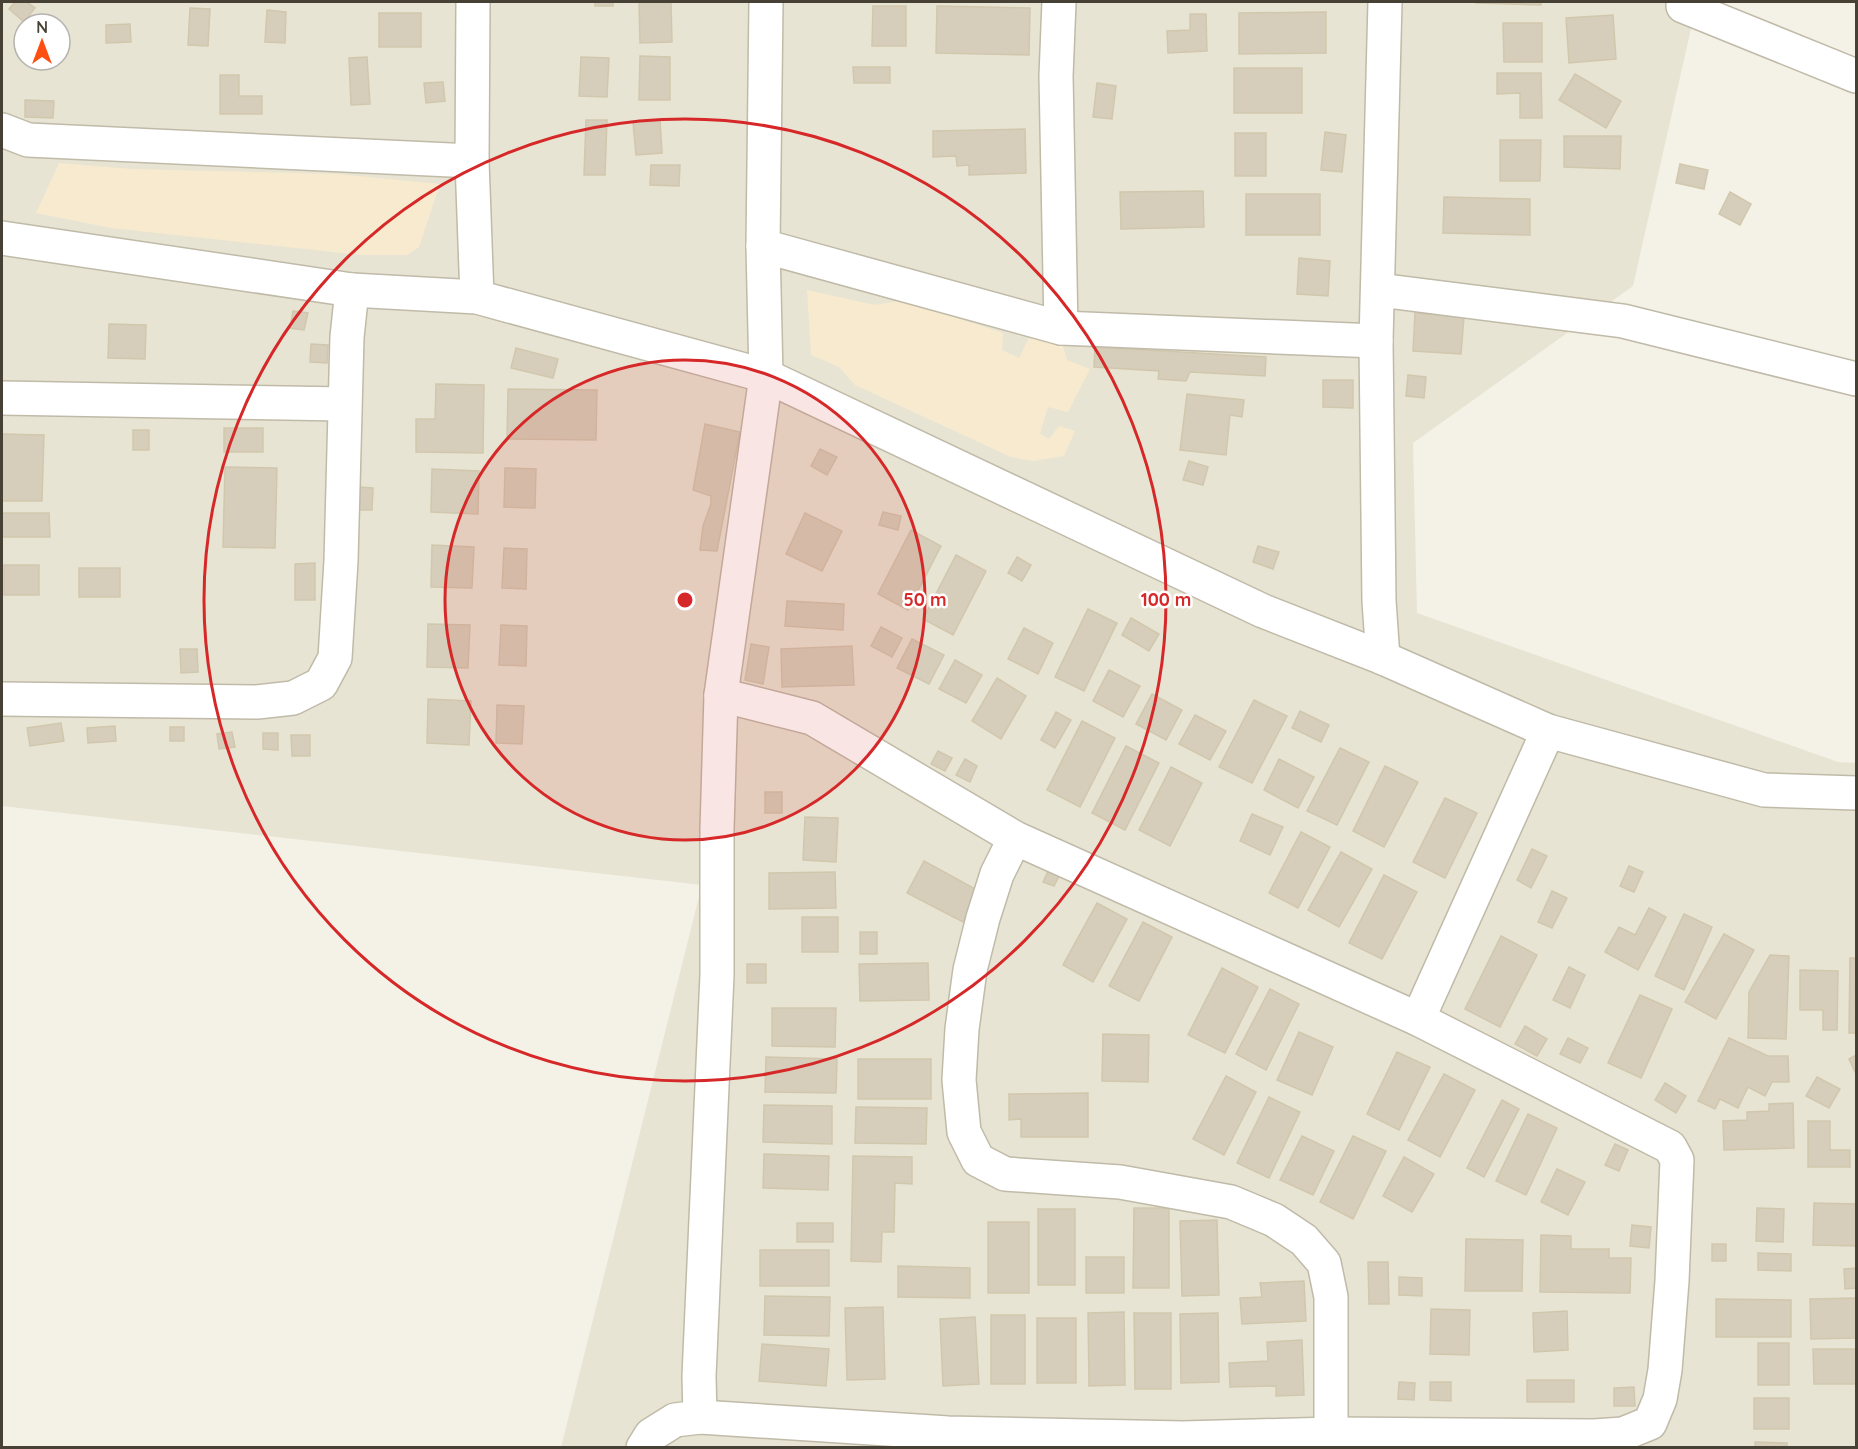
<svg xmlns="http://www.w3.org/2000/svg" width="1858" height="1449" font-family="Quicksand,sans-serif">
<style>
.residential{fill:#e8e4d3;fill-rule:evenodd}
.commercial{fill:#f7eacf}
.building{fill:#d6ceba;stroke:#d1c7ad;stroke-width:1.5}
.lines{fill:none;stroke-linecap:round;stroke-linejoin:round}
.minor-casing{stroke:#c0baa8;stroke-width:36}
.minor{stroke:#fff;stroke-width:33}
.ring{fill:none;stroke:#d62828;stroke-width:3}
.centre{fill:#d62828;stroke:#fff;stroke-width:3}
.ring-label{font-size:18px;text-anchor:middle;font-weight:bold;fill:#d62828;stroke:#fff;stroke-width:5;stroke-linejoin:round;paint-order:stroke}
</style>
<rect width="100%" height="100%" fill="#f4f1e6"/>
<!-- residential -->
<path class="residential" d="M2 2H1697L1633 286 1413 443 1417 613 1838 762 1856 763V1447H561L702 885 2 806ZM24 24H60V60H24Z"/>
<!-- commercial -->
<g class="commercial">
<path d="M59 163 132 169 338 174 440 184 419 247 407 255H361L111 228 36 213Z"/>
<path d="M807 290 875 305 898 301 936 311 1003 333 1002 350 1019 358 1029 338 1062 343 1067 360 1090 369 1068 412 1048 407 1040 434 1049 439 1059 426 1075 431 1064 456 1033 461 1011 457 855 385 839 367 811 355Z"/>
</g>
<!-- building -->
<g class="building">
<path d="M15 2H27L35 8 24 22 9 9Z"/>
<rect x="595" y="2" width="18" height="4"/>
<path d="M639 2H671L672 42 640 43Z"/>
<path d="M1476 2H1541V5L1476 3Z"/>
<path d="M873 6H906V46H872Z"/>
<path d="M937 6 1030 8 1029 55 936 53Z"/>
<path d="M190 8 210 9 208 46 188 45Z"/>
<path d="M267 10 286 12 285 43 265 42Z"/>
<path d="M1326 12V53L1239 54V13Z"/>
<rect x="379" y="13" width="42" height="34"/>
<path d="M1190 14H1206L1207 51 1168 53 1167 31 1190 30Z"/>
<path d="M1613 15 1616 59 1569 63 1566 18Z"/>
<path d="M1503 23H1542V62H1504Z"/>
<path d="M130 24 131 42 106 43V25Z"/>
<path d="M640 56 670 57V100H639Z"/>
<path d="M367 57 370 104 351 105 349 58Z"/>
<path d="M581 57 609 58 607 97 579 96Z"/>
<path d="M853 67H890V83H854Z"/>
<rect x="1234" y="68" width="68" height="45"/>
<path d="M1497 73H1541L1542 118H1520V93L1497 94Z"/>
<path d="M1575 74 1621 101 1606 128 1559 100Z"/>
<path d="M220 75H239V96H262V114H220Z"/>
<path d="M443 82 445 101 426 103 424 83Z"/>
<path d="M1097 83 1116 86 1112 119 1093 117Z"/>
<path d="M25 100 54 101 53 118 25 117Z"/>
<path d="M586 120H607L605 175H584Z"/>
<path d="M660 120 662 153 636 155 633 122Z"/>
<path d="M1025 129 1026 173 969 175V165L957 166 956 156 933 157V131Z"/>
<path d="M1325 132 1346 135 1342 172 1321 170Z"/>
<rect x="1235" y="133" width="31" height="43"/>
<path d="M1564 136H1621L1620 169 1564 167Z"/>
<path d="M1500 140H1541L1540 181H1500Z"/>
<path d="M1680 164 1708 170 1704 189 1676 183Z"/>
<path d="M651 165H680L679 186 650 185Z"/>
<path d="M1203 191 1204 227 1121 229 1120 192Z"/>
<path d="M1730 192 1751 204 1740 225 1719 214Z"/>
<rect x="1246" y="194" width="74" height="41"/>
<path d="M1444 197 1530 199V235L1443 233Z"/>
<path d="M1299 258 1330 261 1328 296 1297 294Z"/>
<path d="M293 311 308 313 304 330 290 328Z"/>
<path d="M1415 313 1464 317 1461 354 1413 351Z"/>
<path d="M109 324 146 325 145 359 108 358Z"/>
<path d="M311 344 328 345 327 363 310 362Z"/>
<path d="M1095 347 1266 357 1265 376 1190 372 1186 381 1158 379 1159 371 1094 367Z"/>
<path d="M516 348 558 359 553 378 511 368Z"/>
<path d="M1408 375 1426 377 1424 398 1406 396Z"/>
<path d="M1323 380H1353V408L1323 407Z"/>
<path d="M436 384 484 385 483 453 416 452V419H435Z"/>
<path d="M508 389 597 390 596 440 507 439Z"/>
<path d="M1187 394 1244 400 1242 417 1230 415 1226 455 1180 450Z"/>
<path d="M705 424 740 432 717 551 700 550 703 526 711 504V496L693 490Z"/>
<rect x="224" y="428" width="39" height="24"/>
<rect x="133" y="430" width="16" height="20"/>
<path d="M2 434 44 435 42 501H2Z"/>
<path d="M820 449 837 457 827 475 811 466Z"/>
<path d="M1189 461 1208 467 1203 485 1183 480Z"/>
<path d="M225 467 277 468 275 548 223 547Z"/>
<path d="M505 468 536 469 535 508 504 507Z"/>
<path d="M432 469 479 471 478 514 431 512Z"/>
<path d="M359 487 373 488 372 510H359Z"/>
<path d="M883 512 901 516 898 530 879 525Z"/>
<path d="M2 513H49L50 537H2Z"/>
<path d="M805 513 842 531 822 571 786 554Z"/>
<path d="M911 530 941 546 908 610 878 594Z"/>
<path d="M432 545 474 547 472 588 431 587Z"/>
<path d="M1258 546 1279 552 1273 569 1253 562Z"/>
<path d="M504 548 527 549 526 589 502 588Z"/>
<path d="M956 555 986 571 953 635 923 619Z"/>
<path d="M1017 557 1031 565 1022 581 1008 573Z"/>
<path d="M315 563V600H295V564Z"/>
<rect x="4" y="565" width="35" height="30"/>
<rect x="79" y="568" width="41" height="29"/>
<path d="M787 601 844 604 843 630 785 626Z"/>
<path d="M1088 609 1117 623 1084 691 1055 677Z"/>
<path d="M1131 618 1159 634 1149 651 1122 635Z"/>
<path d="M428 624 470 625 468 668 427 667Z"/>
<path d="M501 625 527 626 526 666 499 665Z"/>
<path d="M881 627 902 638 892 657 871 646Z"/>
<path d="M1024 628 1053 643 1038 674 1008 659Z"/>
<path d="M912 639 944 655 929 684 897 668Z"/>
<path d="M751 644 769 647 763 684 745 680Z"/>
<path d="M852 646 854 685 782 687 781 649Z"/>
<path d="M180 649H197L198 672 181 673Z"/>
<path d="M955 660 982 675 966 703 939 689Z"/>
<path d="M1109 670 1140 686 1123 717 1093 701Z"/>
<path d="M997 678 1026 696 1001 739 972 721Z"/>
<path d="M1152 694 1182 710 1166 740 1136 724Z"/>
<path d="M428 699 471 701 469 745 427 743Z"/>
<path d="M1254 700 1287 716 1252 783 1219 767Z"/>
<path d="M497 705 524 706 522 744 496 743Z"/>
<path d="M1300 711 1329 725 1321 742 1292 728Z"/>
<path d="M1056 712 1071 720 1055 748 1041 740Z"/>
<path d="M1195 715 1226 731 1210 760 1179 744Z"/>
<path d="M1082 721 1115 738 1080 807 1047 790Z"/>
<path d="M61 723 64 741 30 746 27 728Z"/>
<path d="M115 726 116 741 88 743 87 728Z"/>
<rect x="170" y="727" width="14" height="14"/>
<path d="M232 732 235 747 219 749 217 734Z"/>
<path d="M263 733H278V750L263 749Z"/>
<path d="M291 735H310V756H292Z"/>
<path d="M1126 746 1159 763 1125 830 1092 813Z"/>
<path d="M1340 748 1369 762 1337 825 1307 811Z"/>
<path d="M938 751 952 758 945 771 931 764Z"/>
<path d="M965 759 977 766 970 782 956 775Z"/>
<path d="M1279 759 1314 777 1298 808 1264 790Z"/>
<path d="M1385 766 1418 782 1384 847 1353 831Z"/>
<path d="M1171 767 1202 783 1170 846 1139 830Z"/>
<rect x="765" y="792" width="17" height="21"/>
<path d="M1445 798 1477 813 1445 878 1413 862Z"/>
<path d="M1252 814 1283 827 1270 855 1240 841Z"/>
<path d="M805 817 838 818 836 862 803 860Z"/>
<path d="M1301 832 1330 847 1298 908 1269 893Z"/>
<path d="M1532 849 1547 856 1531 888 1517 880Z"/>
<path d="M1341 852 1372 869 1339 927 1308 910Z"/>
<path d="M924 861 979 891 963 922 907 893Z"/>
<path d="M1629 866 1643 872 1634 892 1620 886Z"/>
<path d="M1048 871 1059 876 1054 886 1043 882Z"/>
<path d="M835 872 836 908 769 909V873Z"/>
<path d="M1384 875 1417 892 1382 959 1349 943Z"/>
<path d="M1552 891 1567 898 1552 928 1538 922Z"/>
<path d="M1097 903 1127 919 1093 982 1063 965Z"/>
<path d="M1649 908 1666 917 1638 970 1605 952 1619 927 1635 935Z"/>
<path d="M1684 914 1712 927 1684 990 1655 976Z"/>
<rect x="802" y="917" width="36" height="35"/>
<path d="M1143 922 1172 937 1139 1001 1109 986Z"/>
<rect x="860" y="932" width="17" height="22"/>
<path d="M1724 934 1754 950 1716 1019 1685 1002Z"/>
<path d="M1501 936 1537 955 1500 1027 1465 1009Z"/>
<path d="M1770 955 1789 956 1786 1039 1748 1038 1749 992Z"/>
<path d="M1850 958H1856V1033H1849Z"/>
<path d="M928 963 929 1000 860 1001 859 964Z"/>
<rect x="747" y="964" width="19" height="19"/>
<path d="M1569 967 1585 975 1570 1008 1553 1000Z"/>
<path d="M1222 968 1258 987 1225 1053 1188 1035Z"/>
<path d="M1800 970 1838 971 1837 1030H1823V1010H1800Z"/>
<path d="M1270 989 1299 1004 1266 1070 1236 1054Z"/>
<path d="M1640 995 1672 1009 1641 1078 1608 1063Z"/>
<path d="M772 1008H836L835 1047 772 1046Z"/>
<path d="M1525 1026 1547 1039 1537 1056 1515 1044Z"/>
<path d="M1299 1032 1333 1047 1312 1095 1277 1080Z"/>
<path d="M1103 1034 1149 1035 1148 1082 1102 1081Z"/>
<path d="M1568 1038 1588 1048 1580 1063 1560 1054Z"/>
<path d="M1729 1038 1768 1056H1788L1789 1082H1772L1765 1096 1748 1087 1738 1108 1720 1099 1715 1109 1698 1101Z"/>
<path d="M1397 1052 1430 1067 1399 1130 1367 1114Z"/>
<path d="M1856 1055V1074L1849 1059Z"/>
<path d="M766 1057 837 1059 836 1093 765 1092Z"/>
<rect x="858" y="1059" width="73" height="40"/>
<path d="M1444 1074 1475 1090 1440 1157 1408 1140Z"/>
<path d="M1226 1076 1256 1092 1224 1155 1193 1139Z"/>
<path d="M1817 1077 1840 1089 1829 1108 1806 1096Z"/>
<path d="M1665 1083 1686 1096 1676 1113 1655 1100Z"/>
<path d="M1088 1093V1137H1021V1119L1009 1120V1094Z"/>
<path d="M1269 1097 1300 1112 1269 1178 1237 1163Z"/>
<path d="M1502 1100 1519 1109 1484 1177 1467 1168Z"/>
<path d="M1793 1103 1794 1148 1724 1150 1723 1121 1747 1120V1112L1769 1111V1104Z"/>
<path d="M764 1105 832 1106V1144L763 1142Z"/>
<path d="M856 1107 927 1108 926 1144 855 1143Z"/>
<path d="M1528 1114 1557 1128 1526 1195 1496 1181Z"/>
<path d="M1808 1121H1830V1150H1850V1167H1808Z"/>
<path d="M1302 1136 1334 1151 1313 1195 1280 1180Z"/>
<path d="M1353 1136 1386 1151 1353 1219 1320 1202Z"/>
<path d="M1615 1144 1628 1150 1619 1171 1605 1165Z"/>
<path d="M764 1154 829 1156 828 1190 763 1188Z"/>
<path d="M853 1156 912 1157V1184L895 1183 894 1232H882L881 1262 851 1261Z"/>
<path d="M1404 1157 1434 1174 1412 1212 1383 1196Z"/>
<path d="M1557 1169 1585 1182 1568 1215 1541 1202Z"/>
<path d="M1814 1203 1856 1204V1246L1813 1245Z"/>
<path d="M1134 1208H1169V1288H1133Z"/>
<path d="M1757 1208 1784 1209 1783 1242 1756 1241Z"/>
<rect x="1038" y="1209" width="37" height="76"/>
<path d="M1217 1220 1219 1295 1182 1296 1180 1221Z"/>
<rect x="988" y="1222" width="41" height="71"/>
<rect x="797" y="1223" width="36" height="19"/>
<path d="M1632 1225 1651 1227 1649 1248 1630 1246Z"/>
<path d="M1541 1235 1571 1236V1249H1609V1258H1631L1630 1293 1540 1292Z"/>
<path d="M1466 1239 1523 1240 1522 1291H1465Z"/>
<rect x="1712" y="1244" width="14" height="17"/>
<rect x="760" y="1250" width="69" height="36"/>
<path d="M1758 1253 1791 1254V1271L1758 1270Z"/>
<rect x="1086" y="1257" width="38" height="36"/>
<path d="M1368 1262H1388L1389 1304H1369Z"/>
<path d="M898 1266 970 1268V1298L898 1297Z"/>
<path d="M1856 1268V1288L1845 1289 1844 1269Z"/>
<path d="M1399 1277 1422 1278V1296L1399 1295Z"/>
<path d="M1304 1281 1306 1321 1242 1324 1240 1298 1262 1297 1260 1283Z"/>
<path d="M765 1296 830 1297 829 1336 764 1335Z"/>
<path d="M1856 1298V1338L1811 1339 1810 1299Z"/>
<path d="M1716 1299 1791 1300V1337H1716Z"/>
<path d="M883 1307 885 1379 847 1380 845 1308Z"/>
<path d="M1431 1309 1470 1310 1469 1355 1430 1354Z"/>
<path d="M1567 1311 1568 1350 1534 1352 1533 1313Z"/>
<path d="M1124 1312 1125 1385 1089 1386 1088 1313Z"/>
<path d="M1134 1313H1171V1389H1135Z"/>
<path d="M1218 1313 1219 1382 1181 1383 1180 1314Z"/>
<rect x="991" y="1315" width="34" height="69"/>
<path d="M975 1317 979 1384 943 1386 940 1319Z"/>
<rect x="1037" y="1318" width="39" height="65"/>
<path d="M1302 1340 1304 1395 1276 1396V1386L1230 1387 1229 1363 1268 1361 1267 1342Z"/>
<rect x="1758" y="1343" width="31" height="42"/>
<path d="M762 1344 829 1349 826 1386 759 1381Z"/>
<path d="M1813 1349H1856V1384H1814Z"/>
<rect x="1527" y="1380" width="47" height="22"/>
<path d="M1399 1382 1415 1383 1414 1400 1398 1399Z"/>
<path d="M1430 1382H1451V1401L1430 1400Z"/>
<path d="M1634 1387 1635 1406H1614V1388Z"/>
<rect x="1754" y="1398" width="35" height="31"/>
<path d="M1755 1442 1787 1443V1448H1755Z"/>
</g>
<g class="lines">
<!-- minor casing -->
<g class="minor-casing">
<g id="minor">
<path d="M473 2 472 161 477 297"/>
<path d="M1059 2 1056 76 1061 328"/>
<path d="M1684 2 1683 6 1856 76"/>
<path d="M2 130 28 140 472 161"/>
<path d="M2 238 352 290 477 297 766 376 1263 611 1383 658 1548 731 1764 790 1856 793"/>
<path d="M763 246 1061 328 1376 341"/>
<path d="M1379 290 1623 321 1856 379"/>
<path d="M2 398 344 404"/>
<path d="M1383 658 1379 601 1376 341 1385 2"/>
<path d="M2 699 257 702 293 698 321 684 335 658 341 561 347 337 352 290"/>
<path d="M1015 838 997 874 983 918 970 970 962 1029 959 1080 964 1132 978 1160 1005 1174 1120 1182 1231 1202 1274 1220 1304 1240 1324 1263 1331 1297V1434"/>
<path d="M1418 1019 1548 731"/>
<path d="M700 1417 699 1376 717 975V829L721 695 766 376 763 246 766 2"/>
<path d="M643 1448 651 1435 675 1420 700 1417 948 1433 1183 1438 1331 1434 1594 1436 1623 1434 1650 1423 1660 1399 1665 1370 1672 1281 1677 1160 1670 1147 1418 1019 1015 838 812 718 721 695"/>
</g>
</g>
<!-- minor -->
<use href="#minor" class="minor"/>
</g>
<!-- distance rings -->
<circle cx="685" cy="600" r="240" fill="#d62828" fill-opacity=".12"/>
<g class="ring">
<circle cx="685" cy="600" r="240"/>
<circle cx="685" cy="600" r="481"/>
</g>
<circle cx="685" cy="600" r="9" class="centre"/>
<g class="ring-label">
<text x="925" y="606">50 m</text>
<text x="1166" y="606">100 m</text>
</g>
<!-- border -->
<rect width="1858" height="1449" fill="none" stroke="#474135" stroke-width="6"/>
<!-- north arrow -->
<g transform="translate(42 42)"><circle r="28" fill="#ffffff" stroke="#b5b3ae" stroke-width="1.5"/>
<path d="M0-4.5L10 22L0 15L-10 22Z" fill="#ff4e11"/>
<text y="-9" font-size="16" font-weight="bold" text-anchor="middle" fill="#474135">N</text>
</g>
</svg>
